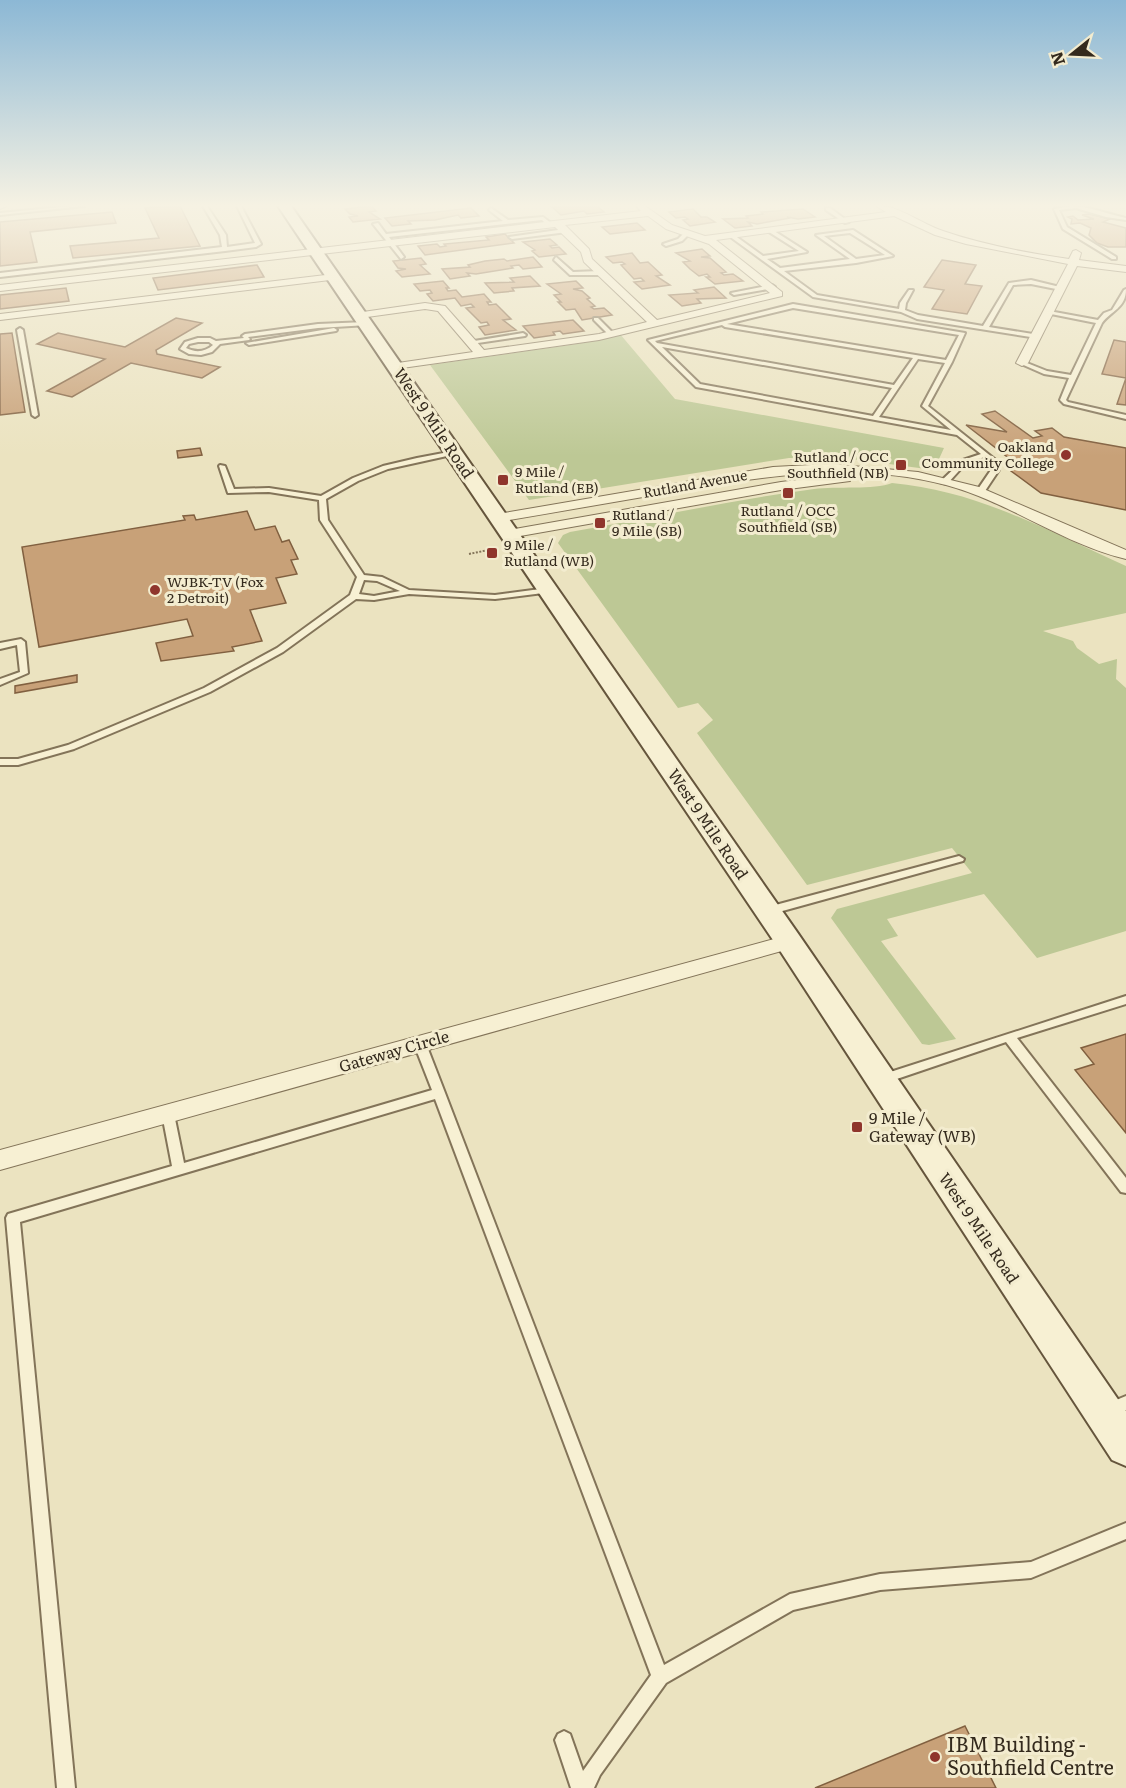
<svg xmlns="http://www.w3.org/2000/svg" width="1126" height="1788" font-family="Literata,serif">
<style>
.green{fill:#bdc895}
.building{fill:#c8a178;stroke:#816040;stroke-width:1.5}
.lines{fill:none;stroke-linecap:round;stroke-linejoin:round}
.lane-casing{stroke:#837459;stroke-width:4}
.street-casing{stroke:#837459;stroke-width:2}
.secondary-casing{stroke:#65553c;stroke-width:4}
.path{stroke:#837459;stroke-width:2;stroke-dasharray:2 1.5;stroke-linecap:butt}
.lane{fill:#f7f0d3;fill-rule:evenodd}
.street{fill:#f7f0d3;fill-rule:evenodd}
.secondary{fill:#f7f0d3;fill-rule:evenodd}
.poi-dot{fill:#8f352c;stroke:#f3eccf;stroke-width:2}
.labels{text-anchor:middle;stroke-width:6;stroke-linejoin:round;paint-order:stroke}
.far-poi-label{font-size:14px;fill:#342a1d;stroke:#f3eccf;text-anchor:start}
.far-street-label{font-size:14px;fill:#342a1d;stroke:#f3eccf}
.street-label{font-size:16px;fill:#342a1d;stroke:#f3eccf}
.poi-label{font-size:16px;fill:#342a1d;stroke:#f3eccf;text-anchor:start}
.near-poi-label{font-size:20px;fill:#342a1d;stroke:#f3eccf;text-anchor:start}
</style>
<rect width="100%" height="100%" fill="#ebe3c0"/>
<!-- green -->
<g class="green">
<path d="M620 334 675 399 944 448 934 470 844 458H789L529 500 430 365 576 344Z"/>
<path d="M892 483C980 491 1047 531 1126 566V613L1043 631 1073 641 1077 648 1099 664 1117 659 1116 679 1126 688V931L1037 958 984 894 887 919 898 936 881 941 956 1039 929 1045 922 1044 831 918 837 909 972 873 952 848 807 885 697 733 713 720 698 703 678 708 558 543 563 535 570 532C651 518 732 500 814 489 836 486 874 490 892 483Z"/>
</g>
<!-- building -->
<g class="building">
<path d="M180 206 200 246 73 258 70 246 159 238 145 208Z"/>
<path d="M371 206 376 211 369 212 380 219 353 222 349 217 358 216 350 214 345 209Z"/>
<path d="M570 206H597L604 212 587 214 584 211 561 215 552 207Z"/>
<path d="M471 208 479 216 461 218 458 215 435 220 408 221 411 224 392 226 385 218Z"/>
<path d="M693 209 701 217H707L715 222 690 226 683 220 688 219 685 217 676 218 669 212Z"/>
<path d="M803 209 815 217 798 219 787 217 790 218 757 224 748 222 752 226 735 228 723 219 748 218 746 216 763 214 761 212Z"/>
<path d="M112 212 116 223 30 232 37 262 0 266V222Z"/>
<path d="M1089 214 1110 219 1103 222 1126 228V247H1108L1097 243 1089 235 1091 228 1080 223 1071 224 1072 219 1068 217 1073 216 1078 220 1094 219 1082 215Z"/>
<path d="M637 223 645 230 610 234 602 227Z"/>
<path d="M505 234 514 243 425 255 418 246 437 244 440 247 446 246 444 244 489 240 486 237Z"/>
<path d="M550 239 557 245 550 246 552 248 559 247 566 254 539 257 532 251 535 250 523 242Z"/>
<path d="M702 249 710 256 701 257 710 258 726 272 721 273 724 275 733 274 743 281 715 284 706 277H710L707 274 699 276 690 269 683 262 690 261 676 253Z"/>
<path d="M632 253 640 263 648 262 662 275 656 276 670 285 642 289 634 282 644 281 641 278 634 279 621 265 625 264 622 262 613 263 606 257Z"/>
<path d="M533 257 542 267 523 269 519 265 511 266 513 268 476 274 467 273 470 276 450 279 442 269 470 267 468 265 485 261 504 259 507 261Z"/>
<path d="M421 258 426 264 420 265 430 274 402 277 396 271 406 269 398 268 393 261Z"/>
<path d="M942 260 976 265 965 284 982 286 967 314 932 309 944 290 924 287Z"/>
<path d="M257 265 264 277 158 290 153 278Z"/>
<path d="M530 276 540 286 512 288 514 291 494 293 485 283 514 282 510 278Z"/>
<path d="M443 281 449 288H446L448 291 456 290 462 297 484 294 491 302H487L489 305 496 304 511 319 503 320 516 330 485 335 479 327 489 325 487 322 481 323 466 308 474 307 471 304 461 306 455 298 433 301 427 294 432 293 430 290 420 291 414 284Z"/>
<path d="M576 281 583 288 573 289 582 291 590 298 587 299 595 306 591 307 594 309 604 308 612 315 582 320 575 309 566 310 558 302H561L554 295 561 294 547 284Z"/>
<path d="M714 287 726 298 697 299 701 303 682 306 669 295 698 293 694 290Z"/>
<path d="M66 288 69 301 0 309V295Z"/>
<path d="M176 318 202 323 156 350 157 354 220 367 202 378 131 363 72 397 47 391 105 359 37 344 58 333 125 347Z"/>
<path d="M573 320 584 331 563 334 560 331 553 332 555 335 534 338 523 326Z"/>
<path d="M12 333 25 412 0 415V334Z"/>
<path d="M1114 340 1126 342V378L1102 374Z"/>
<path d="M1126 378V405L1117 404Z"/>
<path d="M995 411 1033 438 1042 436 1035 431 1052 428 1064 437 1126 448V510L1041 493 1011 471 1015 463 966 425 1007 432 982 414Z"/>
<path d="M200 448 202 455 178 458 177 451Z"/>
<path d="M247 511 255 530 275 526 282 542 289 540 298 559 291 560 297 574 276 578 286 603 250 610 262 641 232 647 234 651 161 661 156 643 193 636 187 619 39 647 22 547 185 520 183 516 194 515 196 520Z"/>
<path d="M77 675V682L15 693V686Z"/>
<path d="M1126 1034V1133L1075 1070 1094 1064 1081 1048Z"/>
<path d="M965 1726 996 1788H815Z"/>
</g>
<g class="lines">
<!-- lane casing -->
<g class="lane-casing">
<g id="lane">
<path d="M71 206H84L0 215V213Z"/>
<path d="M203 206H207L226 235 227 247 255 243 237 206H241L261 244 256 247 225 251 0 277V273L222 247 220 235Z"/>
<path d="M1070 206C1089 206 1107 214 1126 218V220L1106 217 1076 208 1059 210 1067 227 1116 257V259H1112L1063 229 1054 209Z"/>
<path d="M491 208 508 220 543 217 551 223 546 224 542 220 389 237 404 257 401 259 373 224 378 223 386 234 503 221 489 210Z"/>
<path d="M826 208H830L849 222 845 223 826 210Z"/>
<path d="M565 229 567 232 512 239 509 237Z"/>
<path d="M771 229 807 252 767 259 780 268 850 259 816 235 853 230 893 256 856 263 784 271 817 295 899 309 900 303 909 290H913L906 303 905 310 918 315 983 326 1009 283 1031 280 1064 288 1061 290 1031 284 1013 285 989 327 1039 335 1040 336 1037 338 917 319 901 312 813 297 729 236 734 235 763 256 799 251 769 232ZM850 233 885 255 856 259 824 236Z"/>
<path d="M684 233 689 234 682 241 666 246 663 244 678 239Z"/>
<path d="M556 257 573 272 600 271 603 273 600 275H570L554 260Z"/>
<path d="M772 285 775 287 774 288 734 295 731 293Z"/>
<path d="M1126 289C1126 308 1111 311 1102 323L1066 400 1068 402 1126 415V419L1064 404 1060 400 1069 378 1044 374 1019 363 1022 361 1047 371 1071 375 1096 323 1046 313 1049 311 1098 320 1104 313 1112 310 1124 290Z"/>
<path d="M793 304 965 333 952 362 928 406 997 461 999 470 983 494 976 492 991 470V462L985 457 967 462 947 484 940 482 963 460 981 454 957 435 696 387 648 340ZM793 308 959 335 946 360 727 324ZM722 325 725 327 913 358 894 385 657 343 655 341ZM662 347 892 388 873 416 700 384ZM918 359 945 363 922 406 951 430 879 417Z"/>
<path d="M594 318H598L613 333V335H609L594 320Z"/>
<path d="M366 322 368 323V325L318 328 248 337 250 339 249 340 220 344 212 352 201 355 189 354 180 349 185 342 198 338H210L216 341 244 338 242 336 245 334 318 324ZM198 342H209L213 345C205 352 196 353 186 348L189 344Z"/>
<path d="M20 328 23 330 38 415 35 417 32 415 17 330Z"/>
<path d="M334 328 337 330 336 331 249 345 246 343Z"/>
<path d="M523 333 526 335 525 336 471 344 468 342Z"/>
<path d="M454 451 457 453 456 454 388 469 358 481 326 499 328 520 364 575 382 577 409 590 495 595 548 588H551V592L495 599 409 594 374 600 356 599 283 652 210 692 74 749 18 765H0V759H18L68 745 204 688 277 648 350 595 357 577 320 520 319 500 269 492 228 493 219 466 220 465 225 466 234 489 269 488 321 496 353 478 383 466 417 458ZM364 580 377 581 400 591 374 596 359 594Z"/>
<path d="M21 639 25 642 28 673 0 685V679L20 672 17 645 0 649V643Z"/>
<path d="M959 856 964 859 963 861 768 915 763 911 768 907Z"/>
<path d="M1126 996V1004L1017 1038 1126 1178V1193L1121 1192 1006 1042 882 1084 878 1082 876 1079 878 1076Z"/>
<path d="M420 1040 424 1041 426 1044 445 1093 664 1665 790 1594 880 1574 1031 1562 1126 1523V1539L1031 1578 880 1590 793 1610 666 1683 600 1775 594 1788H571L555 1740 558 1734 564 1731 570 1734 583 1771 651 1675 435 1099 20 1222 75 1788H57L6 1218 8 1214 172 1166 162 1114 164 1111 168 1109 172 1111 174 1114 184 1163 432 1090 414 1044 416 1041Z"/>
<path d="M1126 1396V1410L1109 1417 1104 1415 1102 1410 1104 1405Z"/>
</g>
</g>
<!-- street casing -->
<g class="street-casing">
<g id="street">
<path d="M0 206H7L0 209Z"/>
<path d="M636 206H645L672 225 705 236 886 212 876 206C897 204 921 224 943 231 984 245 1027 253 1069 259L1073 251 1076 250 1081 253 1079 260 1126 266V272L1077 266 1028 363 1022 366 1016 363 1068 264 966 244 935 235 894 216 716 240 782 292V296L599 340 395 369 389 366 391 364 473 352 438 311 425 309 360 318 355 315 356 313 425 303 445 306 484 350 599 334 647 322 584 262 581 252 555 227 0 291V285L641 211ZM648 216 666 229 709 244 770 293 657 320 592 259 589 249 565 225Z"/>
<path d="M334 274 339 277 338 279 0 320V314Z"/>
<path d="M830 464 918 472 979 487 1126 550V559C1063 544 1009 502 946 485 854 461 764 476 672 492 614 502 556 512 498 522L491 518 498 514 773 467Z"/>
<path d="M845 474 850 475V481L781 490 509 538 502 534 509 530 781 482Z"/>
<path d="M789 935 796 937 799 942 796 947 0 1170V1150Z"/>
</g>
</g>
<!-- secondary casing -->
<g class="secondary-casing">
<path id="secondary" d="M278 206H291L799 935 1126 1411V1466L1112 1460 779 949Z"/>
</g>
<!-- path -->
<path class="path" d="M469 554 493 549"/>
<!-- lane -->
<use href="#lane" class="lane"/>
<!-- street -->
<use href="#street" class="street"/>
<!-- secondary -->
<use href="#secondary" class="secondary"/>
</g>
<!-- sky -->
<linearGradient id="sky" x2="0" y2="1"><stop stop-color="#8cb8d5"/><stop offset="0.45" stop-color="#f6f2e3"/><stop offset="1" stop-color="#f6f2e3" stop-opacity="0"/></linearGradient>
<rect width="1126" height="456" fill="url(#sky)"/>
<!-- markers -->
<g class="poi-dot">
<circle cx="1066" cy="455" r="6"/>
<rect x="895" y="459" width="12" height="12" rx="3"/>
<rect x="497" y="474" width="12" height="12" rx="3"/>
<rect x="782" y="487" width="12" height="12" rx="3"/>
<rect x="594" y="517" width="12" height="12" rx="3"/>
<rect x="486" y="547" width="12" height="12" rx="3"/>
<circle cx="155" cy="590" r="6"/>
<rect x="851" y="1121" width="12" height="12" rx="3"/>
<circle cx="935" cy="1757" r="6"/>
</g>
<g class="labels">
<!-- far-poi labels -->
<g class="far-poi-label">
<text x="1054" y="452" text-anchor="end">Oakland<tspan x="1054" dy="16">Community College</tspan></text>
<text x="889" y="462" text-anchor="end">Rutland / OCC<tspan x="889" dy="16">Southfield (NB)</tspan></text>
<text x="515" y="477">9 Mile /<tspan x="515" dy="16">Rutland (EB)</tspan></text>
<text x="788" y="516" text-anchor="middle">Rutland / OCC<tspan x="788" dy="16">Southfield (SB)</tspan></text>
<text x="612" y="520">Rutland /<tspan x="612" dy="16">9 Mile (SB)</tspan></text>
<text x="504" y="550">9 Mile /<tspan x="504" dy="16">Rutland (WB)</tspan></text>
<text x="167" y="587">WJBK-TV (Fox<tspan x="167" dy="16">2 Detroit)</tspan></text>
</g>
<!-- far-street labels -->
<g class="far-street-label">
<text transform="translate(695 484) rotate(-10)" y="5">Rutland Avenue</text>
</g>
<!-- street labels -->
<g class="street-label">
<text transform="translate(434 423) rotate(56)" y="6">West 9 Mile Road</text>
<text transform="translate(708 824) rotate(56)" y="6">West 9 Mile Road</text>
<text transform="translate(394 1051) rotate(-16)" y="6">Gateway Circle</text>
<text transform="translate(979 1228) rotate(56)" y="6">West 9 Mile Road</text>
</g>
<!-- poi labels -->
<g class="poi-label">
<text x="869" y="1124">9 Mile /<tspan x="869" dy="18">Gateway (WB)</tspan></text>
</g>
<!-- near-poi labels -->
<g class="near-poi-label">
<text x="947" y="1752">IBM Building -<tspan x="947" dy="23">Southfield Centre</tspan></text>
</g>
</g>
<!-- north arrow -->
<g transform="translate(1072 54) rotate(252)" stroke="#f3eccf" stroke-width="4.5" paint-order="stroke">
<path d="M0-4.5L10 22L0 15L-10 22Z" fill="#342a1d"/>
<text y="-9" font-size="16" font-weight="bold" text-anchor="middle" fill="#342a1d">N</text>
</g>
</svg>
